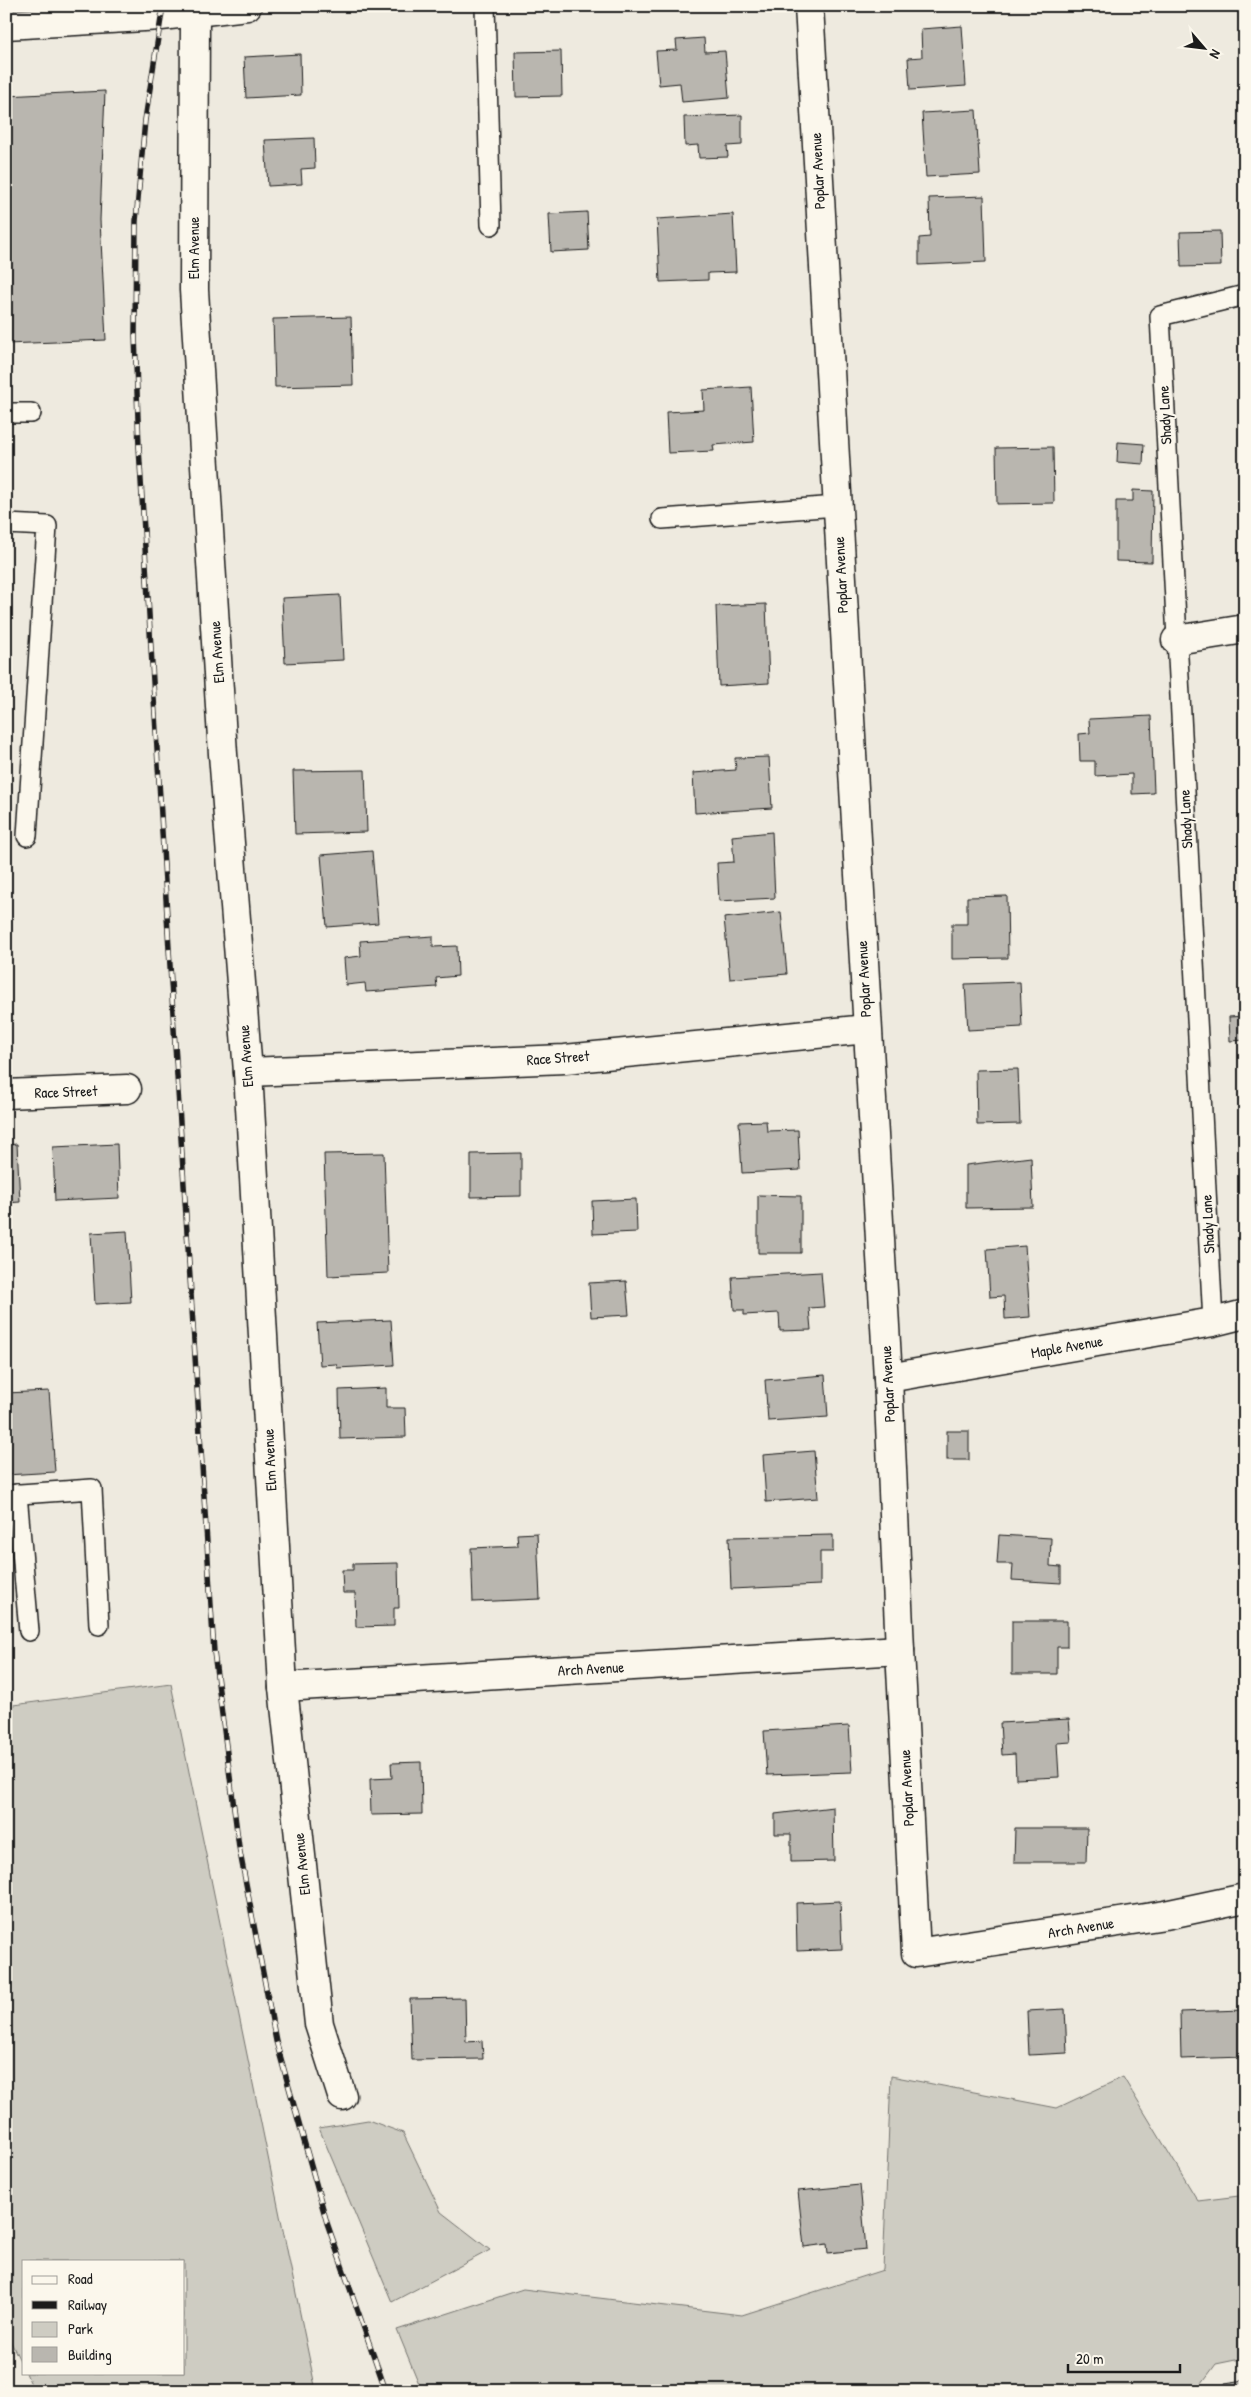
<svg xmlns="http://www.w3.org/2000/svg" width="1251" height="2397" font-family="'Patrick Hand',sans-serif">
<style>
.green{fill:#ceccc2;stroke:#75746f}
.building{fill:#b9b6af;stroke:#1c1c1c}
.lines{fill:none;stroke-linecap:round;stroke-linejoin:round}
.lane-casing{stroke:#1c1c1c;stroke-width:22}
.street-casing{stroke:#1c1c1c;stroke-width:31}
.lane{stroke:#fbf7ec;stroke-width:19}
.street{stroke:#fbf7ec;stroke-width:28}
.rail-casing{stroke:#1c1c1c;stroke-width:5.5}
.rail{stroke:#fbf7ec;stroke-width:4;stroke-dasharray:11;stroke-linecap:butt}
.labels{text-anchor:middle;stroke-width:4;stroke-linejoin:round;paint-order:stroke}
.street-label{font-size:15px;fill:#1c1c1c;stroke:#fbf7ec}
</style>
<rect width="100%" height="100%" fill="#eeeadf"/>
<filter id="ink" filterUnits="userSpaceOnUse"><feTurbulence type="fractalNoise" baseFrequency=".02" numOctaves="2"/><feDisplacementMap in="SourceGraphic" scale="10" xChannelSelector="R" yChannelSelector="G"/><feConvolveMatrix kernelMatrix="1 2 1 2 8 2 1 2 1" color-interpolation-filters="sRGB"/></filter>
<g filter="url(#ink)">
<!-- green -->
<g class="green">
<path d="M171 1684 316 2391H34L26 2373H184V2261H24V2369L6 2332V1706Z"/>
<path d="M891 2076 1057 2108 1123 2077 1198 2201 1239 2196 1245 2177V2358L1216 2364 1196 2391H422L397 2330 523 2289 742 2315 883 2270Z"/>
<path d="M368 2120 403 2133 441 2212 490 2250 392 2302 319 2128Z"/>
</g>
<!-- building -->
<g class="building">
<path d="M962 26 966 86 910 90 908 58 922 57 921 29Z"/>
<path d="M704 38 705 52 725 51 729 98 682 102 680 83 659 85 656 51 677 50 676 40Z"/>
<path d="M561 51 562 96 516 97 515 52Z"/>
<path d="M300 54 301 95 246 98 244 57Z"/>
<path d="M105 91 100 220 106 340 6 344V96Z"/>
<path d="M976 110 980 174 926 177 922 113Z"/>
<path d="M742 115V145L727 146 728 157 699 158 698 145 685 146 684 117Z"/>
<path d="M314 138 315 168 301 169 302 184 268 186 265 140Z"/>
<path d="M984 196 986 262 919 265V238L930 237 929 198Z"/>
<path d="M587 212 589 250 551 252 549 214Z"/>
<path d="M733 214 736 272 708 273V280L660 282 657 219Z"/>
<path d="M1220 231 1221 266 1181 267 1180 232Z"/>
<path d="M351 317 353 385 275 387 273 319Z"/>
<path d="M751 387 754 442 713 445 714 451 668 453 666 412 704 410 703 390Z"/>
<path d="M1118 442 1144 444 1143 464 1117 462Z"/>
<path d="M1053 447 1054 503 997 504 996 448Z"/>
<path d="M1133 490 1153 491 1152 562 1116 561V501H1133Z"/>
<path d="M340 595 343 660 285 663 282 598Z"/>
<path d="M766 604 769 683 719 686 716 606Z"/>
<path d="M1151 716 1154 793 1132 794V774L1095 776V761H1080L1079 734 1090 733 1089 719Z"/>
<path d="M769 757 772 808 695 813 693 773 736 770 735 758Z"/>
<path d="M365 770 367 832 295 834 293 771Z"/>
<path d="M772 832 775 898 719 901 717 863 734 862 732 836Z"/>
<path d="M372 851 378 923 327 927 321 855Z"/>
<path d="M1007 896 1008 958 952 959V924H967V897Z"/>
<path d="M781 912 787 974 730 979 724 918Z"/>
<path d="M433 936V947L457 946 458 976 436 978 437 987 366 992 365 983 346 985 344 958 361 956 360 941Z"/>
<path d="M1020 982 1022 1027 968 1030 965 984Z"/>
<path d="M1245 1016V1040L1230 1041 1229 1017Z"/>
<path d="M1018 1069 1020 1124 977 1125 976 1070Z"/>
<path d="M766 1121 767 1131 798 1130 800 1170 742 1173 739 1122Z"/>
<path d="M17 1144 20 1202 6 1203V1145Z"/>
<path d="M117 1144 119 1198 55 1201 53 1147Z"/>
<path d="M384 1153 388 1273 328 1276 324 1154Z"/>
<path d="M521 1153V1196L471 1197V1154Z"/>
<path d="M1031 1157 1033 1207 966 1208V1165Z"/>
<path d="M758 1195 801 1196V1253H758Z"/>
<path d="M636 1199 637 1232 593 1234 592 1201Z"/>
<path d="M127 1231 131 1302 95 1304 91 1233Z"/>
<path d="M1025 1246 1030 1317 1005 1319 1004 1296 990 1297 987 1249Z"/>
<path d="M821 1272 824 1307 809 1308 811 1330 780 1331 779 1313 744 1315V1310H734L732 1277Z"/>
<path d="M626 1281 629 1315 591 1317 589 1283Z"/>
<path d="M391 1320 394 1365 337 1368 336 1364 320 1365 317 1323Z"/>
<path d="M825 1375 828 1417 768 1421 765 1380Z"/>
<path d="M386 1388V1408H405L406 1437 340 1439 339 1390Z"/>
<path d="M49 1391 55 1472 6 1475V1393Z"/>
<rect x="947" y="1431" width="22" height="29"/>
<path d="M814 1451 818 1498 766 1502 763 1455Z"/>
<path d="M537 1533 540 1599 473 1602 471 1548 518 1546 517 1534Z"/>
<path d="M833 1535V1552H820V1585L731 1589 729 1537Z"/>
<path d="M999 1535 1051 1538 1050 1566 1061 1567V1583L1012 1580 1013 1564H997Z"/>
<path d="M398 1563 399 1608H394V1626L356 1627 355 1593H343L342 1570H353V1564Z"/>
<path d="M1012 1621H1067V1647H1057V1674H1012Z"/>
<path d="M1069 1719 1071 1742 1057 1743 1059 1777 1016 1779 1015 1754 1002 1755 1000 1723Z"/>
<path d="M849 1726 852 1772 767 1775 764 1731Z"/>
<path d="M421 1762 422 1814 371 1815 370 1779 392 1778 391 1763Z"/>
<path d="M833 1807 834 1861 791 1862V1834H775V1814Z"/>
<path d="M1015 1828H1087L1086 1862H1014Z"/>
<path d="M840 1901 842 1949 797 1951 796 1903Z"/>
<path d="M465 1998 466 2042 482 2041 483 2059 412 2060 410 1999Z"/>
<path d="M1065 2009 1067 2053 1029 2055 1027 2011Z"/>
<path d="M1245 2010V2057L1181 2059 1180 2012Z"/>
<path d="M860 2185 866 2249 828 2253 827 2244 804 2247 798 2191Z"/>
<path d="M1245 2380V2391H1226L1225 2383Z"/>
</g>
<g class="lines">
<!-- lane casing -->
<g class="lane-casing">
<g id="lane">
<path d="M485 6 491 225"/>
<path d="M6 413H31"/>
<path d="M662 519 837 506"/>
<path d="M6 524 47 526 27 836"/>
<path d="M1213 1322 1160 316 1245 295"/>
<path d="M17 1494 29 1631"/>
<path d="M6 1495 92 1489 99 1625"/>
</g>
</g>
<!-- street casing -->
<g class="street-casing">
<g id="street">
<path d="M809 6 888 1378 900 1650 916 1953 1165 1915 1245 1898"/>
<path d="M195 11 194 290 223 754 248 1072 283 1687 319 2024 342 2096"/>
<path d="M6 25 161 16 247 6"/>
<path d="M1176 640 1245 629"/>
<path d="M248 1072 565 1059 867 1029"/>
<path d="M6 1094 127 1089"/>
<path d="M888 1378 1213 1322 1245 1314"/>
<path d="M283 1687 900 1650"/>
</g>
</g>
<!-- lane -->
<use href="#lane" class="lane"/>
<!-- street -->
<use href="#street" class="street"/>
<!-- rail casing -->
<g class="rail-casing">
<path id="rail" d="M163 6 145 120 136 221 135 335 139 447 171 982 214 1652 239 1847 276 2041 327 2223 386 2391"/>
</g>
<!-- rail -->
<use href="#rail" class="rail"/>
</g>
</g>
<g class="labels">
<!-- street labels -->
<g class="street-label">
<text transform="translate(818 171) rotate(-93)" y="5">Poplar Avenue</text>
<text transform="translate(194 248) rotate(-90)" y="5">Elm Avenue</text>
<text transform="translate(1165 415) rotate(-93)" y="5">Shady Lane</text>
<text transform="translate(841 575) rotate(-93)" y="5">Poplar Avenue</text>
<text transform="translate(217 652) rotate(-94)" y="5">Elm Avenue</text>
<text transform="translate(1186 819) rotate(-93)" y="5">Shady Lane</text>
<text transform="translate(864 979) rotate(-93)" y="5">Poplar Avenue</text>
<text transform="translate(246 1056) rotate(-94)" y="5">Elm Avenue</text>
<text transform="translate(558 1058) rotate(-4)" y="5">Race Street</text>
<text transform="translate(66 1092) rotate(-2)" y="5">Race Street</text>
<text transform="translate(1208 1224) rotate(-93)" y="5">Shady Lane</text>
<text transform="translate(1067 1347) rotate(-10)" y="5">Maple Avenue</text>
<text transform="translate(888 1384) rotate(-93)" y="5">Poplar Avenue</text>
<text transform="translate(270 1460) rotate(-93)" y="5">Elm Avenue</text>
<text transform="translate(591 1669) rotate(-3)" y="5">Arch Avenue</text>
<text transform="translate(907 1788) rotate(-93)" y="5">Poplar Avenue</text>
<text transform="translate(302 1864) rotate(-96)" y="5">Elm Avenue</text>
<text transform="translate(1081 1928) rotate(-9)" y="5">Arch Avenue</text>
</g>
</g>
<!-- margin -->
<rect width="1251" height="2397" fill="none" stroke="#fbf7ec" stroke-width="25"/>
<rect x="12" y="12" width="1226" height="2372" fill="none" stroke="#1c1c1c" stroke-width="2" filter="url(#ink)"/>
<!-- legend -->
<rect x="22" y="2260" width="162" height="115" fill="#fbf7ec" stroke="#a29f99"/>
<rect x="32" y="2276" width="25" height="8" fill="#fbf7ec" stroke="#a29f99"/>
<text x="68" y="2284" font-size="15" fill="#1c1c1c">Road</text>
<rect x="32" y="2301" width="25" height="8" fill="#1c1c1c" stroke="#a29f99"/>
<text x="68" y="2310" font-size="15" fill="#1c1c1c">Railway</text>
<rect x="32" y="2322" width="25" height="15" fill="#ceccc2" stroke="#a29f99"/>
<text x="68" y="2334" font-size="15" fill="#1c1c1c">Park</text>
<rect x="32" y="2347" width="25" height="15" fill="#b9b6af" stroke="#a29f99"/>
<text x="68" y="2360" font-size="15" fill="#1c1c1c">Building</text>
<!-- north arrow -->
<g transform="translate(1204 48) rotate(118)" stroke="#fbf7ec" stroke-width="4" paint-order="stroke">
<path d="M0-4L9 19L0 12L-9 19Z" fill="#1c1c1c"/>
<text y="-8" font-size="14" font-weight="bold" text-anchor="middle" fill="#1c1c1c">N</text>
</g>
<!-- scale -->
<path d="M1068 2364v8h112v-8" fill="none" stroke="#1c1c1c" stroke-width="2.5"/>
<text x="1076" y="2364" font-size="15" fill="#1c1c1c" stroke="#fbf7ec" stroke-width="4" paint-order="stroke">20 m</text>
</svg>
